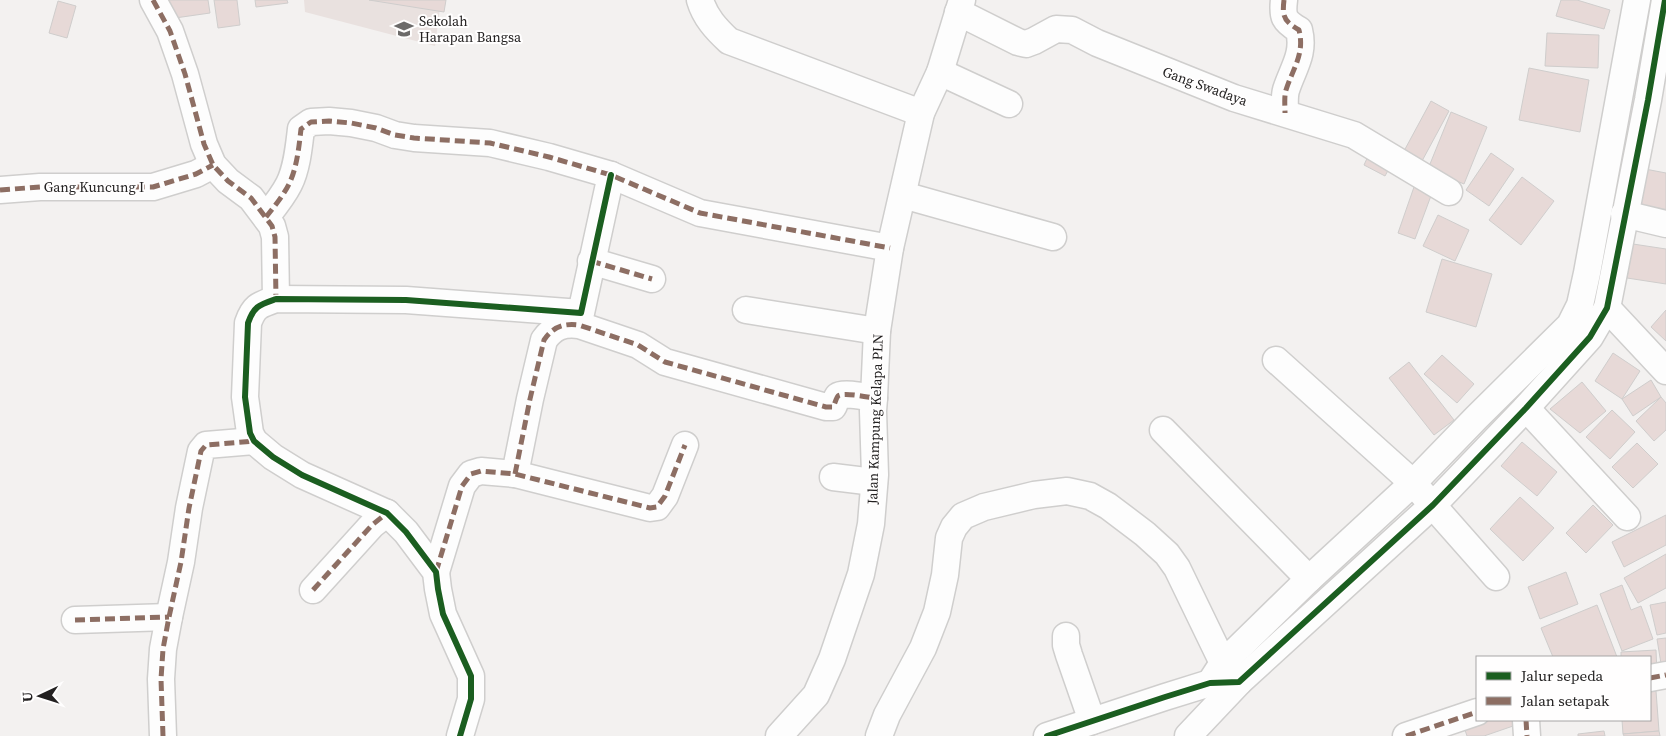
<svg xmlns="http://www.w3.org/2000/svg" width="1666" height="736" font-family="'Source Serif 4',serif">
<style>
.built{fill:#e9e1df}
.building{fill:#e7d9d7;stroke:#cfcdcc}
.lines{fill:none;stroke-linecap:round;stroke-linejoin:round}
.minor-casing{stroke:#cfcecd;stroke-width:29}
.minor{stroke:#fdfdfd;stroke-width:26}
.quiet{stroke:#8d6e63;stroke-width:5;stroke-dasharray:10 5;stroke-linecap:butt}
.cycleway-casing{stroke:#fffefe;stroke-width:9}
.cycleway{stroke:#1b5e20;stroke-width:6}
.labels{text-anchor:middle;stroke-width:4;stroke-linejoin:round;paint-order:stroke}
.poi-label{font-size:14px;fill:#232121;stroke:#fffefe;text-anchor:start}
.street-label{font-size:14px;fill:#232121;stroke:#fffefe}
</style>
<rect width="100%" height="100%" fill="#f3f1f0"/>
<!-- built -->
<path class="built" d="M304 0H441L435 46 305 12Z"/>
<!-- building -->
<g class="building">
<path d="M166 0H208L210 13 168 19Z"/>
<path d="M214 0H237L240 25 218 28Z"/>
<path d="M255 0H287L288 3 256 7Z"/>
<path d="M369 0H446L444 12Z"/>
<path d="M1561 0H1577L1610 10 1604 29 1556 16Z"/>
<path d="M58 1 76 6 67 38 49 33Z"/>
<path d="M1547 33 1599 35 1598 68 1545 66Z"/>
<path d="M1529 68 1589 80 1580 132 1519 120Z"/>
<path d="M1431 101 1449 111 1422 161 1404 151Z"/>
<path d="M1451 112 1487 127 1464 184 1428 169Z"/>
<path d="M1491 153 1514 169 1489 206 1466 190Z"/>
<path d="M1369 154 1391 165 1385 176 1364 165Z"/>
<path d="M1645 169 1666 173V213L1637 207Z"/>
<path d="M1522 177 1554 201 1521 245 1489 220Z"/>
<path d="M1414 187 1432 193 1415 239 1398 233Z"/>
<path d="M1438 215 1469 230 1455 261 1423 246Z"/>
<path d="M1633 244 1666 249V284L1627 278Z"/>
<path d="M1442 259 1492 274 1476 327 1426 312Z"/>
<path d="M1666 310V341L1651 327Z"/>
<path d="M1613 353 1640 371 1622 399 1595 381Z"/>
<path d="M1442 355 1474 384 1457 403 1424 374Z"/>
<path d="M1409 362 1454 420 1434 435 1389 378Z"/>
<path d="M1651 380 1661 397 1633 416 1622 399Z"/>
<path d="M1582 382 1606 411 1580 433 1550 409Z"/>
<path d="M1661 397 1666 403V430L1654 441 1636 421Z"/>
<path d="M1612 410 1635 432 1610 459 1586 437Z"/>
<path d="M1522 442 1557 472 1537 496 1501 466Z"/>
<path d="M1637 443 1658 464 1633 488 1612 467Z"/>
<path d="M1520 497 1554 528 1523 561 1490 529Z"/>
<path d="M1593 505 1613 525 1586 553 1566 533Z"/>
<path d="M1666 515V545L1624 567 1612 542Z"/>
<path d="M1666 554V588L1638 603 1624 578Z"/>
<path d="M1566 572 1578 604 1540 619 1528 587Z"/>
<path d="M1622 585 1631 610 1641 606 1653 639 1622 651 1600 594Z"/>
<path d="M1666 602V633L1657 635 1650 605Z"/>
<path d="M1597 605 1617 657H1553L1541 628Z"/>
<path d="M1666 638V670H1662L1657 639Z"/>
<path d="M1656 650 1657 675 1650 676V657H1621V652Z"/>
<path d="M1656 691 1659 731 1623 734 1622 720H1650V692Z"/>
<path d="M1477 720H1515L1516 725 1484 736H1467L1462 721Z"/>
<path d="M1604 731 1605 736H1578V734Z"/>
<path d="M1659 731 1660 736H1624L1623 734Z"/>
</g>
<g class="lines">
<!-- minor casing -->
<g class="minor-casing">
<g id="minor">
<path d="M153 0 170 31 185 74 204 144 213 165 228 181 251 198 272 226 275 237 276 299"/>
<path d="M700 0C705 17 716 29 729 41L921 113"/>
<path d="M1284 0C1282 17 1284 21 1299 30 1305 54 1293 68 1286 90 1284 97 1285 106 1285 113"/>
<path d="M958 12 1018 42 1026 44 1034 41 1056 29 1072 30 1097 43 1234 98 1354 135 1449 192"/>
<path d="M940 72 1009 104"/>
<path d="M0 190 40 187H153L196 174 213 165"/>
<path d="M903 195 1053 237"/>
<path d="M1624 214 1666 224"/>
<path d="M266 217C274 207 283 196 289 184 297 168 299 146 301 129L311 122 329 121 351 123 376 128 395 135 414 138 490 143 549 157 611 175 700 213 890 248"/>
<path d="M591 261 652 279"/>
<path d="M1607 308 1666 371"/>
<path d="M746 310 877 331"/>
<path d="M1276 360 1413 483 1496 577"/>
<path d="M1526 408 1627 517"/>
<path d="M1163 430 1309 579"/>
<path d="M515 474 530 399 544 340C553 327 563 323 579 325L638 345 665 362 826 407H833C835 404 836 398 838 396 843 392 867 397 874 398"/>
<path d="M833 477 874 482"/>
<path d="M436 572 462 486 471 474 481 471 515 474 650 508 657 507 665 496 685 445"/>
<path d="M313 590 372 525 387 513"/>
<path d="M75 620 169 617"/>
<path d="M1066 636V645L1069 655 1092 721"/>
<path d="M1650 678 1666 675"/>
<path d="M1210 683 1223 663 1309 579 1413 483 1476 418 1570 325 1580 305 1587 273 1637 0"/>
<path d="M1526 720 1527 736"/>
<path d="M163 736 161 679 163 649 169 617 181 562 189 508 201 451 206 445 254 441"/>
<path d="M460 736 471 699V676L443 614 438 589 436 572 406 532 387 513 302 475 273 457 254 441 250 433 245 397 248 323C254 306 259 305 276 299L406 300 581 313 611 175"/>
<path d="M779 736 816 695 832 659 861 574 871 524 875 475 873 411 874 398 877 331 890 248 921 113 940 72 962 0"/>
<path d="M879 736 887 715 923 648 937 612 945 575 949 538 954 527 963 516 984 507 1034 495 1067 491 1090 496 1108 506 1145 534 1167 554 1177 568 1223 663 1239 682 1188 736"/>
<path d="M1047 736 1165 697 1210 683 1239 682 1433 505 1526 408 1590 337 1607 308 1648 100 1665 0"/>
<path d="M1406 736 1477 712"/>
</g>
</g>
<!-- minor -->
<use href="#minor" class="minor"/>
<!-- quiet -->
<g class="quiet">
<path d="M153 0 170 31 185 74 204 144 213 165 228 181 251 198 272 226 275 237 276 299"/>
<path d="M1284 0C1282 17 1284 21 1299 30 1305 54 1293 68 1286 90 1284 97 1285 106 1285 113"/>
<path d="M0 190 40 187H153L196 174 213 165"/>
<path d="M266 217C274 207 283 196 289 184 297 168 299 146 301 129L311 122 329 121 351 123 376 128 395 135 414 138 490 143 549 157 611 175 700 213 890 248"/>
<path d="M591 261 652 279"/>
<path d="M515 474 530 399 544 340C553 327 563 323 579 325L638 345 665 362 826 407H833C835 404 836 398 838 396 843 392 867 397 874 398"/>
<path d="M436 572 462 486 471 474 481 471 515 474 650 508 657 507 665 496 685 445"/>
<path d="M313 590 372 525 387 513"/>
<path d="M75 620 169 617"/>
<path d="M1650 678 1666 675"/>
<path d="M1526 720 1527 736"/>
<path d="M163 736 161 679 163 649 169 617 181 562 189 508 201 451 206 445 254 441"/>
<path d="M1406 736 1477 712"/>
</g>
<!-- cycleway casing -->
<g class="cycleway-casing">
<g id="cycleway">
<path d="M460 736 471 699V676L443 614 438 589 436 572 406 532 387 513 302 475 273 457 254 441 250 433 245 397 248 323C254 306 259 305 276 299L406 300 581 313 611 175"/>
<path d="M1047 736 1165 697 1210 683 1239 682 1433 505 1526 408 1590 337 1607 308 1648 100 1665 0"/>
</g>
</g>
<!-- cycleway -->
<use href="#cycleway" class="cycleway"/>
</g>
<!-- icons -->
<defs>
<g id="school-bare" transform="scale(1.5)"><path d="M0-5L7-2L0 1L-7-2ZM-4 1L0 2.5L4 1V4Q0 6-4 4Z" fill="#6c6a69" stroke="#fffefe" stroke-width="2.5" paint-order="stroke"/></g>
</defs>
<g fill-rule="evenodd">
<use href="#school-bare" x="404" y="29"/>
</g>
<g class="labels">
<!-- poi labels -->
<g class="poi-label">
<text x="419" y="26">Sekolah<tspan x="419" dy="16">Harapan Bangsa</tspan></text>
</g>
<!-- street labels -->
<g class="street-label">
<text transform="translate(1205 86) rotate(20)" y="5">Gang Swadaya</text>
<text x="94" y="192">Gang Kuncung I</text>
<text transform="translate(875 419) rotate(-88)" y="5">Jalan Kampung Kelapa PLN</text>
</g>
</g>
<!-- legend -->
<rect x="1476" y="656" width="175" height="65" fill="#fffefe" stroke="#a7a6a6"/>
<rect x="1486" y="672" width="25" height="8" fill="#1b5e20" stroke="#a7a6a6"/>
<text x="1521" y="681" font-size="15" fill="#232121">Jalur sepeda</text>
<rect x="1486" y="697" width="25" height="8" fill="#8d6e63" stroke="#a7a6a6"/>
<text x="1521" y="706" font-size="15" fill="#232121">Jalan setapak</text>
<!-- north arrow -->
<g transform="translate(40 696) rotate(266)" stroke="#fffefe" stroke-width="4" paint-order="stroke">
<path d="M0-4L9 19L0 12L-9 19Z" fill="#232121"/>
<text y="-8" font-size="14" font-weight="bold" text-anchor="middle" fill="#232121">U</text>
</g>
</svg>
